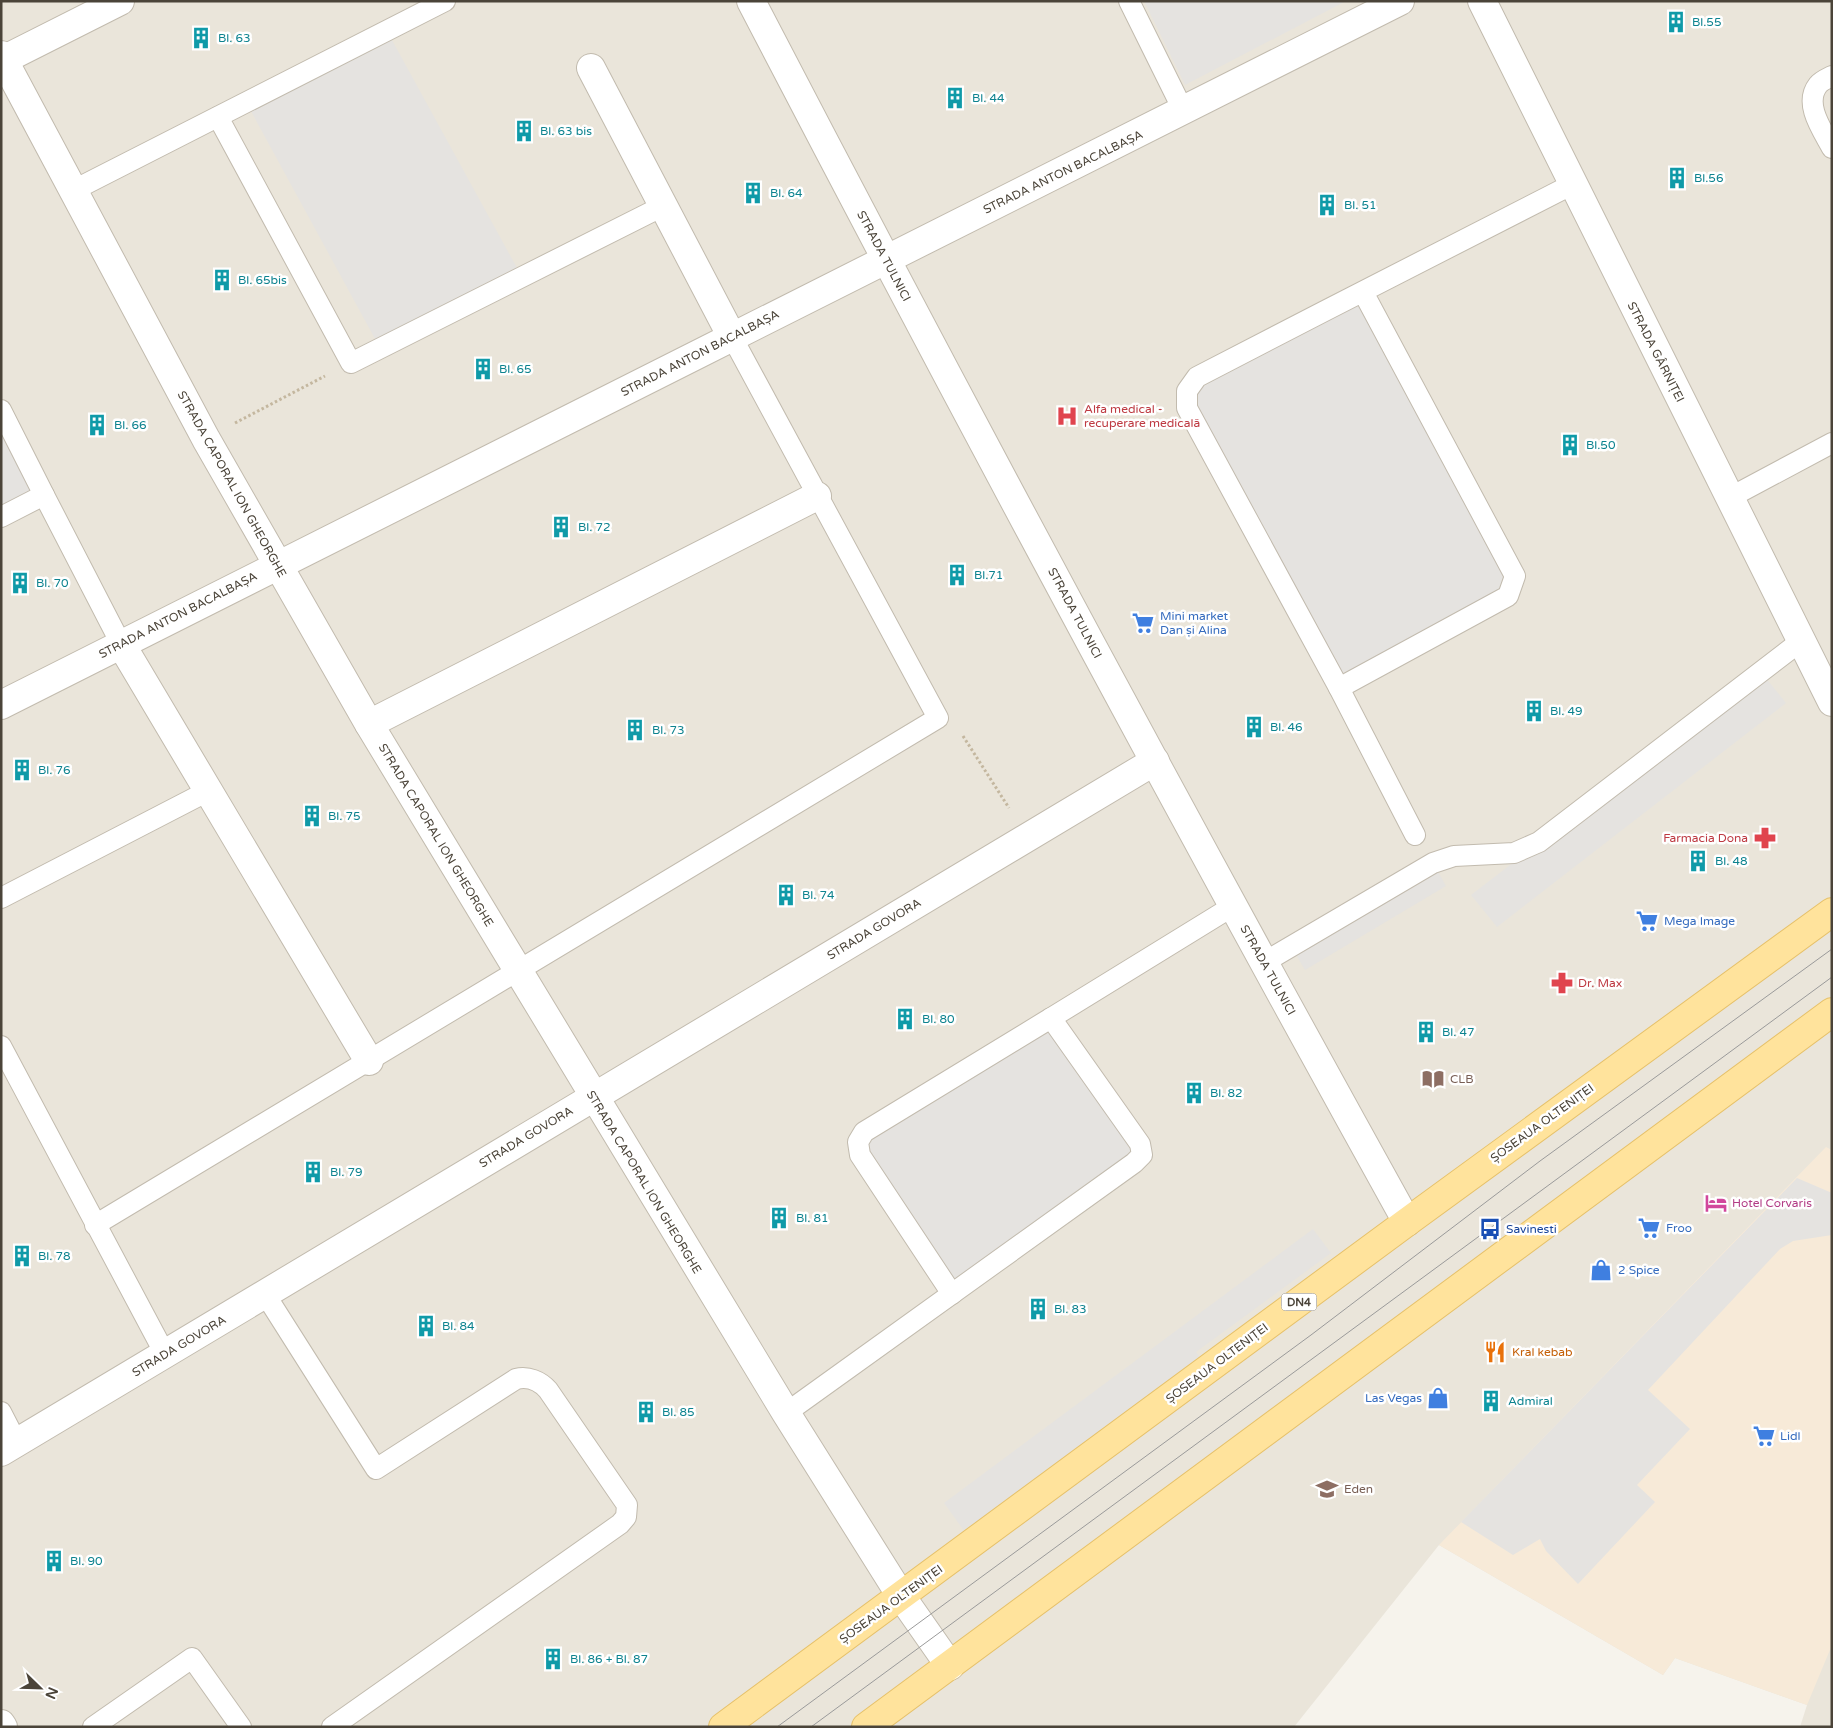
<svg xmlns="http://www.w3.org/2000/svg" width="1833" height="1728" font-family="'Varela Round',sans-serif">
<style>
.residential{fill:#eae5da}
.commercial{fill:#f7ead8}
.parking{fill:#e5e3e0}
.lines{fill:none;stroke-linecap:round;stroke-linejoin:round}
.service-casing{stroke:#c2bbae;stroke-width:22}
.minor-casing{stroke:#c2bbae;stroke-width:30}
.primary-casing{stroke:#e6c16a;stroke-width:30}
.path{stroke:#c4b79f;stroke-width:3;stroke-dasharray:2.5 2.5;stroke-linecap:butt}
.service{stroke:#fff;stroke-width:20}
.minor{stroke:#fff;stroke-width:28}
.primary{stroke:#ffe39c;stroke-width:28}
.tram{stroke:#9a9a9a;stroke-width:1}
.labels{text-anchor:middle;stroke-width:5;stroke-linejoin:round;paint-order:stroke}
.shield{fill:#fff;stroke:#817c74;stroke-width:1}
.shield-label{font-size:11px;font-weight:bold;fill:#4b4439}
.culture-label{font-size:12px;fill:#0d838f;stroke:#fff;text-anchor:start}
.street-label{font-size:12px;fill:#4b4439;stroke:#fff}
.health-label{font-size:12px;fill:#be3a42;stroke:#fff;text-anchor:start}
.shop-label{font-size:12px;fill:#366cbe;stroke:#fff;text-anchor:start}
.education-label{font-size:12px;fill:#785e54;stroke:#fff;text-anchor:start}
.hotel-label{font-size:12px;fill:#b23c85;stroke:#fff;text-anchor:start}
.transit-label{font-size:12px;fill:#164399;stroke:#fff;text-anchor:start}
.food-label{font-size:12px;fill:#c56008;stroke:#fff;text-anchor:start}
</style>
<rect width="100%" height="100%" fill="#f6f3ec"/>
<!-- residential -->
<path class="residential" d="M1 1H1832V1727H1800L1807 1705 1675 1658 1663 1675 1439 1545 1294 1727H1Z"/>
<!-- commercial -->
<path class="commercial" d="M1826 1147 1832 1150V1645L1807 1705 1675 1658 1663 1675 1439 1545Z"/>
<!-- parking -->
<g class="parking">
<path d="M1144 1H1346L1185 85Z"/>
<path d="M387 31 522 277 380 348 246 102Z"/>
<path d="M1363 292 1513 586 1339 688 1187 408 1197 377Z"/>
<path d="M1 410 44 495 1 517Z"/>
<path d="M1761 672 1786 703 1497 927 1471 895Z"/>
<path d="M1433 863 1446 886 1305 970 1291 946Z"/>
<path d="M1051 1018 1142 1155 952 1294 860 1155 864 1132Z"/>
<path d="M1797 1178 1832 1193V1235L1793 1241 1780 1249 1648 1390 1690 1429 1637 1485 1655 1502 1578 1584 1546 1551 1540 1539 1513 1555 1461 1522Z"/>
<path d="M1313 1229 1331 1253 1196 1352 1209 1369 973 1543 944 1503Z"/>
</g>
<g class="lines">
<!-- service casing -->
<g class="service-casing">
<g id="service">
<path d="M1129 1 1184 112"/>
<path d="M1832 76C1828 78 1821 81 1818 85 1803 104 1823 131 1832 148"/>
<path d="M218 117 351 363 663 206"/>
<path d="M72 191 445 1"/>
<path d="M1363 292 1515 576 1508 596 1339 688 1187 408V391L1197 377C1322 312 1447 248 1573 184"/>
<path d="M1 410 44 495"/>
<path d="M1729 498 1832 443"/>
<path d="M1 517 44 495 121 644"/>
<path d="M1339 688 1415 835"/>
<path d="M1 898 208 791"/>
<path d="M1263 963 1433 863 1454 856 1514 853 1539 842 1801 641"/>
<path d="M1 1046 165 1354"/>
<path d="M95 1225 938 718 732 337"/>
<path d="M265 1294 376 1469 516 1379C528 1376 540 1381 548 1390L627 1505 626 1517 620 1524 332 1727"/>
<path d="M952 1294 860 1155 858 1142 864 1132 1051 1018"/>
<path d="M1 1412 17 1443"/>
<path d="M786 1413 1134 1163 1142 1155 1140 1144 1051 1018 1233 906"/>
<path d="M93 1727 192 1658 241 1727"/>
</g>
</g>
<!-- minor casing -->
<g class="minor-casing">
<g id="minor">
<path d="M751 1C964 411 1183 818 1407 1222"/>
<path d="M1482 1 1832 702"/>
<path d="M1 55 206 439 369 724 786 1413 901 1596 950 1666"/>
<path d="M1 61 120 1"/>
<path d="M591 68 732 337"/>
<path d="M121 644 369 1061"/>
<path d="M1 705C466 467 935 239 1400 1"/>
<path d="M369 724 817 496"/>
<path d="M1 1452 1155 761"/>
<path d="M1 1724 3 1727"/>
</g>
</g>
<!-- primary casing -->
<g class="primary-casing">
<g id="primary">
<path d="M723 1727 1407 1222 1832 912"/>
<path d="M866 1727 1832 1012"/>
</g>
</g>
<!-- path -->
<g class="path">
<path d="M235 423 325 376"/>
<path d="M963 736 1009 808"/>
</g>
<!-- service -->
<use href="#service" class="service"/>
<!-- minor -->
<use href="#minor" class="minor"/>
<!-- primary -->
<use href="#primary" class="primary"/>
<!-- tram -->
<g class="tram">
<path d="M777 1727 1311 1335 1540 1161 1832 949"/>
<path d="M811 1727 1832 977"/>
</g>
</g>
<!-- icons -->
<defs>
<g id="building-bare" transform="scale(1.725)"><path d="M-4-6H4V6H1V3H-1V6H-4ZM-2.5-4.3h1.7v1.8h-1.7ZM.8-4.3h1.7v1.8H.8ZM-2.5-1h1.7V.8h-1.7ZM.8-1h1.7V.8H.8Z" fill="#0f9aa8" stroke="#fff" stroke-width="2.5" paint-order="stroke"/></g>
<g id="hospital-bare" transform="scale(1.725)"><path d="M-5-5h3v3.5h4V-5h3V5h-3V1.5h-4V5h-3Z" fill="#e0444e" stroke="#fff" stroke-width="2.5" paint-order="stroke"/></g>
<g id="supermarket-bare" transform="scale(1.725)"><path d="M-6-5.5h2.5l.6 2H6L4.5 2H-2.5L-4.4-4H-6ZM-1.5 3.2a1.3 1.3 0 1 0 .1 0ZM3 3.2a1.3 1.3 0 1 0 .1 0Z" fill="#3f7fe0" stroke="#fff" stroke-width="2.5" paint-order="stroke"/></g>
<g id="pharmacy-bare" transform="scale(1.725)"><path d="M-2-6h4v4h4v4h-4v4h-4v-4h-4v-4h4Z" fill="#e0444e" stroke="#fff" stroke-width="2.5" paint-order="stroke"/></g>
<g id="library-bare" transform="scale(1.725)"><path d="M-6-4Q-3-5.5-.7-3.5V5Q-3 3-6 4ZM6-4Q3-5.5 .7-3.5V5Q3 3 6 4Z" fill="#8d6e63" stroke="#fff" stroke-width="2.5" paint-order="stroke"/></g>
<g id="hotel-bare" transform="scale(1.725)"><path d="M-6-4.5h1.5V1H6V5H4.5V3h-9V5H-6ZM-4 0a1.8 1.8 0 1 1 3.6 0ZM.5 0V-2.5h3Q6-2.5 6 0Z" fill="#d1479c" stroke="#fff" stroke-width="2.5" paint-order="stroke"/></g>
<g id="bus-bare" transform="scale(1.725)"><path d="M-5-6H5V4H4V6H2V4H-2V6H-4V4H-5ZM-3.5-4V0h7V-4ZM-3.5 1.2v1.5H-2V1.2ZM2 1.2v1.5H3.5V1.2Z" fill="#1a4fb4" stroke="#fff" stroke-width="2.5" paint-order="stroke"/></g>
<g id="shop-bare" transform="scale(1.725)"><path d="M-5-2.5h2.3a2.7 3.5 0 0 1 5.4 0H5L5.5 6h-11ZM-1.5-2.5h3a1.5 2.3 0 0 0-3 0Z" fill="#3f7fe0" stroke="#fff" stroke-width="2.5" paint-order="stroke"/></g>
<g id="restaurant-bare" transform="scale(1.725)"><path d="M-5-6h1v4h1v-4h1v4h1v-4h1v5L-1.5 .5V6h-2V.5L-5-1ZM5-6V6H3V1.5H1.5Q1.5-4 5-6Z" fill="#e8710a" stroke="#fff" stroke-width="2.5" paint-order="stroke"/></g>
<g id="school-bare" transform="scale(1.725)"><path d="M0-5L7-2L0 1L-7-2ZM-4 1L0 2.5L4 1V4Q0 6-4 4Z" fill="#8d6e63" stroke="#fff" stroke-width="2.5" paint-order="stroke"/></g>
</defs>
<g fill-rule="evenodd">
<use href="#building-bare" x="1676" y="22"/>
<use href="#building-bare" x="201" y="38"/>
<use href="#building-bare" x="955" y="98"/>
<use href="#building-bare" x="524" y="131"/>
<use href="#building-bare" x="1677" y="178"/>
<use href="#building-bare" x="753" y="193"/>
<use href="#building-bare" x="1327" y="205"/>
<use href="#building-bare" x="222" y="280"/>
<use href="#building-bare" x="483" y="369"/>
<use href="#hospital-bare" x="1067" y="416"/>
<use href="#building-bare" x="97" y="425"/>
<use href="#building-bare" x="1570" y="445"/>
<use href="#building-bare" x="561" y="527"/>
<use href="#building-bare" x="957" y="575"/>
<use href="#building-bare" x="20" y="583"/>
<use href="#supermarket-bare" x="1143" y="623"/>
<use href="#building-bare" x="1534" y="711"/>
<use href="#building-bare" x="1254" y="727"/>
<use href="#building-bare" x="635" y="730"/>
<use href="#building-bare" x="22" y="770"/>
<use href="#building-bare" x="312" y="816"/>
<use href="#pharmacy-bare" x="1765" y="838"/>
<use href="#building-bare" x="1698" y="861"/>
<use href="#building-bare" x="786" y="895"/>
<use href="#supermarket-bare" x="1647" y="921"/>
<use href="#pharmacy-bare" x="1562" y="983"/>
<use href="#building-bare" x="905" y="1019"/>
<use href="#building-bare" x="1426" y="1032"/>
<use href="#library-bare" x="1433" y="1079"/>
<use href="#building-bare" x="1194" y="1093"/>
<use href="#building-bare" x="313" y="1172"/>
<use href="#hotel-bare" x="1716" y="1203"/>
<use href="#building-bare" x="779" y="1218"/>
<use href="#supermarket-bare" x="1649" y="1228"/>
<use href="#bus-bare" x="1490" y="1229"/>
<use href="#building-bare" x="22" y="1256"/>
<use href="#shop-bare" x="1601" y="1270"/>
<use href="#building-bare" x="1038" y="1309"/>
<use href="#building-bare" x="426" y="1326"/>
<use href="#restaurant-bare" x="1495" y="1352"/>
<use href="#shop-bare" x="1438" y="1398"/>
<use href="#building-bare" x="1491" y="1401"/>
<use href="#building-bare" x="646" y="1412"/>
<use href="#supermarket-bare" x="1764" y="1436"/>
<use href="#school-bare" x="1327" y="1489"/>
<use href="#building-bare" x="54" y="1561"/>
<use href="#building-bare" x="553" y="1659"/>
</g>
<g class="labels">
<!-- shield labels -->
<rect class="shield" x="1281.5" y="1293.5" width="35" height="17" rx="4"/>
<g class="shield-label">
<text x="1299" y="1306">DN4</text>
</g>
<!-- culture labels -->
<g class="culture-label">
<text x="1692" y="26">Bl.55</text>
<text x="218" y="42">Bl. 63</text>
<text x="972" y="102">Bl. 44</text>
<text x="540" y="135">Bl. 63 bis</text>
<text x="1694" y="182">Bl.56</text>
<text x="770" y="197">Bl. 64</text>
<text x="1344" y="209">Bl. 51</text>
<text x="238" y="284">Bl. 65bis</text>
<text x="499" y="373">Bl. 65</text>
<text x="114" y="429">Bl. 66</text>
<text x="1586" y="449">Bl.50</text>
<text x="578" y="531">Bl. 72</text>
<text x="974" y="579">Bl.71</text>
<text x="36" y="587">Bl. 70</text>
<text x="1550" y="715">Bl. 49</text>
<text x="1270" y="731">Bl. 46</text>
<text x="652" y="734">Bl. 73</text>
<text x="38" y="774">Bl. 76</text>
<text x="328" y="820">Bl. 75</text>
<text x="1715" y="865">Bl. 48</text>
<text x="802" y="899">Bl. 74</text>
<text x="922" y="1023">Bl. 80</text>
<text x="1442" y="1036">Bl. 47</text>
<text x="1210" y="1097">Bl. 82</text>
<text x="330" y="1176">Bl. 79</text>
<text x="796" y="1222">Bl. 81</text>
<text x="38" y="1260">Bl. 78</text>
<text x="1054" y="1313">Bl. 83</text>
<text x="442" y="1330">Bl. 84</text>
<text x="1508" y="1405">Admiral</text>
<text x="662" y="1416">Bl. 85</text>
<text x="70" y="1565">Bl. 90</text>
<text x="570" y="1663">Bl. 86 + Bl. 87</text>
</g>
<!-- street labels -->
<g class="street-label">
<text transform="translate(1063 172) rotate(-26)" y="4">STRADA ANTON BACALBAȘA</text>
<text transform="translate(884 256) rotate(62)" y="4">STRADA TULNICI</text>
<text transform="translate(1656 352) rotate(63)" y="4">STRADA GÂRNIȚEI</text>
<text transform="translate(700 353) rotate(-27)" y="4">STRADA ANTON BACALBAȘA</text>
<text transform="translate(232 484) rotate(61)" y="4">STRADA CAPORAL ION GHEORGHE</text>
<text transform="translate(1075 613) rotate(62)" y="4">STRADA TULNICI</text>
<text transform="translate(178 615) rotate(-27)" y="4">STRADA ANTON BACALBAȘA</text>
<text transform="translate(436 835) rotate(59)" y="4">STRADA CAPORAL ION GHEORGHE</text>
<text transform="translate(874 929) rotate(-31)" y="4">STRADA GOVORA</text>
<text transform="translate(1268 970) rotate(61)" y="4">STRADA TULNICI</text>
<text transform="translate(1542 1123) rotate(-36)" y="4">ȘOSEAUA OLTENIȚEI</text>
<text transform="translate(526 1137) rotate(-31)" y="4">STRADA GOVORA</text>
<text transform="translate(644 1182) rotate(59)" y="4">STRADA CAPORAL ION GHEORGHE</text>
<text transform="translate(179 1346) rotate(-31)" y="4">STRADA GOVORA</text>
<text transform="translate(1217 1363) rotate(-37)" y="4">ȘOSEAUA OLTENIȚEI</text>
<text transform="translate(891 1604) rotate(-36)" y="4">ȘOSEAUA OLTENIȚEI</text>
</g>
<!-- health labels -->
<g class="health-label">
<text x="1084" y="413">Alfa medical -<tspan x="1084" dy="14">recuperare medicală</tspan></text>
<text x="1748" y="842" text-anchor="end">Farmacia Dona</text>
<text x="1578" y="987">Dr. Max</text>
</g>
<!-- shop labels -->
<g class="shop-label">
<text x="1160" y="620">Mini market<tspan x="1160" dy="14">Dan și Alina</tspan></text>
<text x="1664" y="925">Mega Image</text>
<text x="1666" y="1232">Froo</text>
<text x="1618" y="1274">2 Spice</text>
<text x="1422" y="1402" text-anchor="end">Las Vegas</text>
<text x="1780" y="1440">Lidl</text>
</g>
<!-- education labels -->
<g class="education-label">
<text x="1450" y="1083">CLB</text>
<text x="1344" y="1493">Eden</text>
</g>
<!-- hotel labels -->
<g class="hotel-label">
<text x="1732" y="1207">Hotel Corvaris</text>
</g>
<!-- transit labels -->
<g class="transit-label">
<text x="1506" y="1233">Savinesti</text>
</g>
<!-- food labels -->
<g class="food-label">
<text x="1512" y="1356">Kral kebab</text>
</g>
</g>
<!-- border -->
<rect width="1833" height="1728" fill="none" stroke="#4b4439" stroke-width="5"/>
<!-- north arrow -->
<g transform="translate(40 1688) rotate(113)" stroke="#ffffff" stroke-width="4" paint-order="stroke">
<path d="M0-4L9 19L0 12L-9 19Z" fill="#4b4439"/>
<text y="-8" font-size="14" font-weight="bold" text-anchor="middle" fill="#4b4439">N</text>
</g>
</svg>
